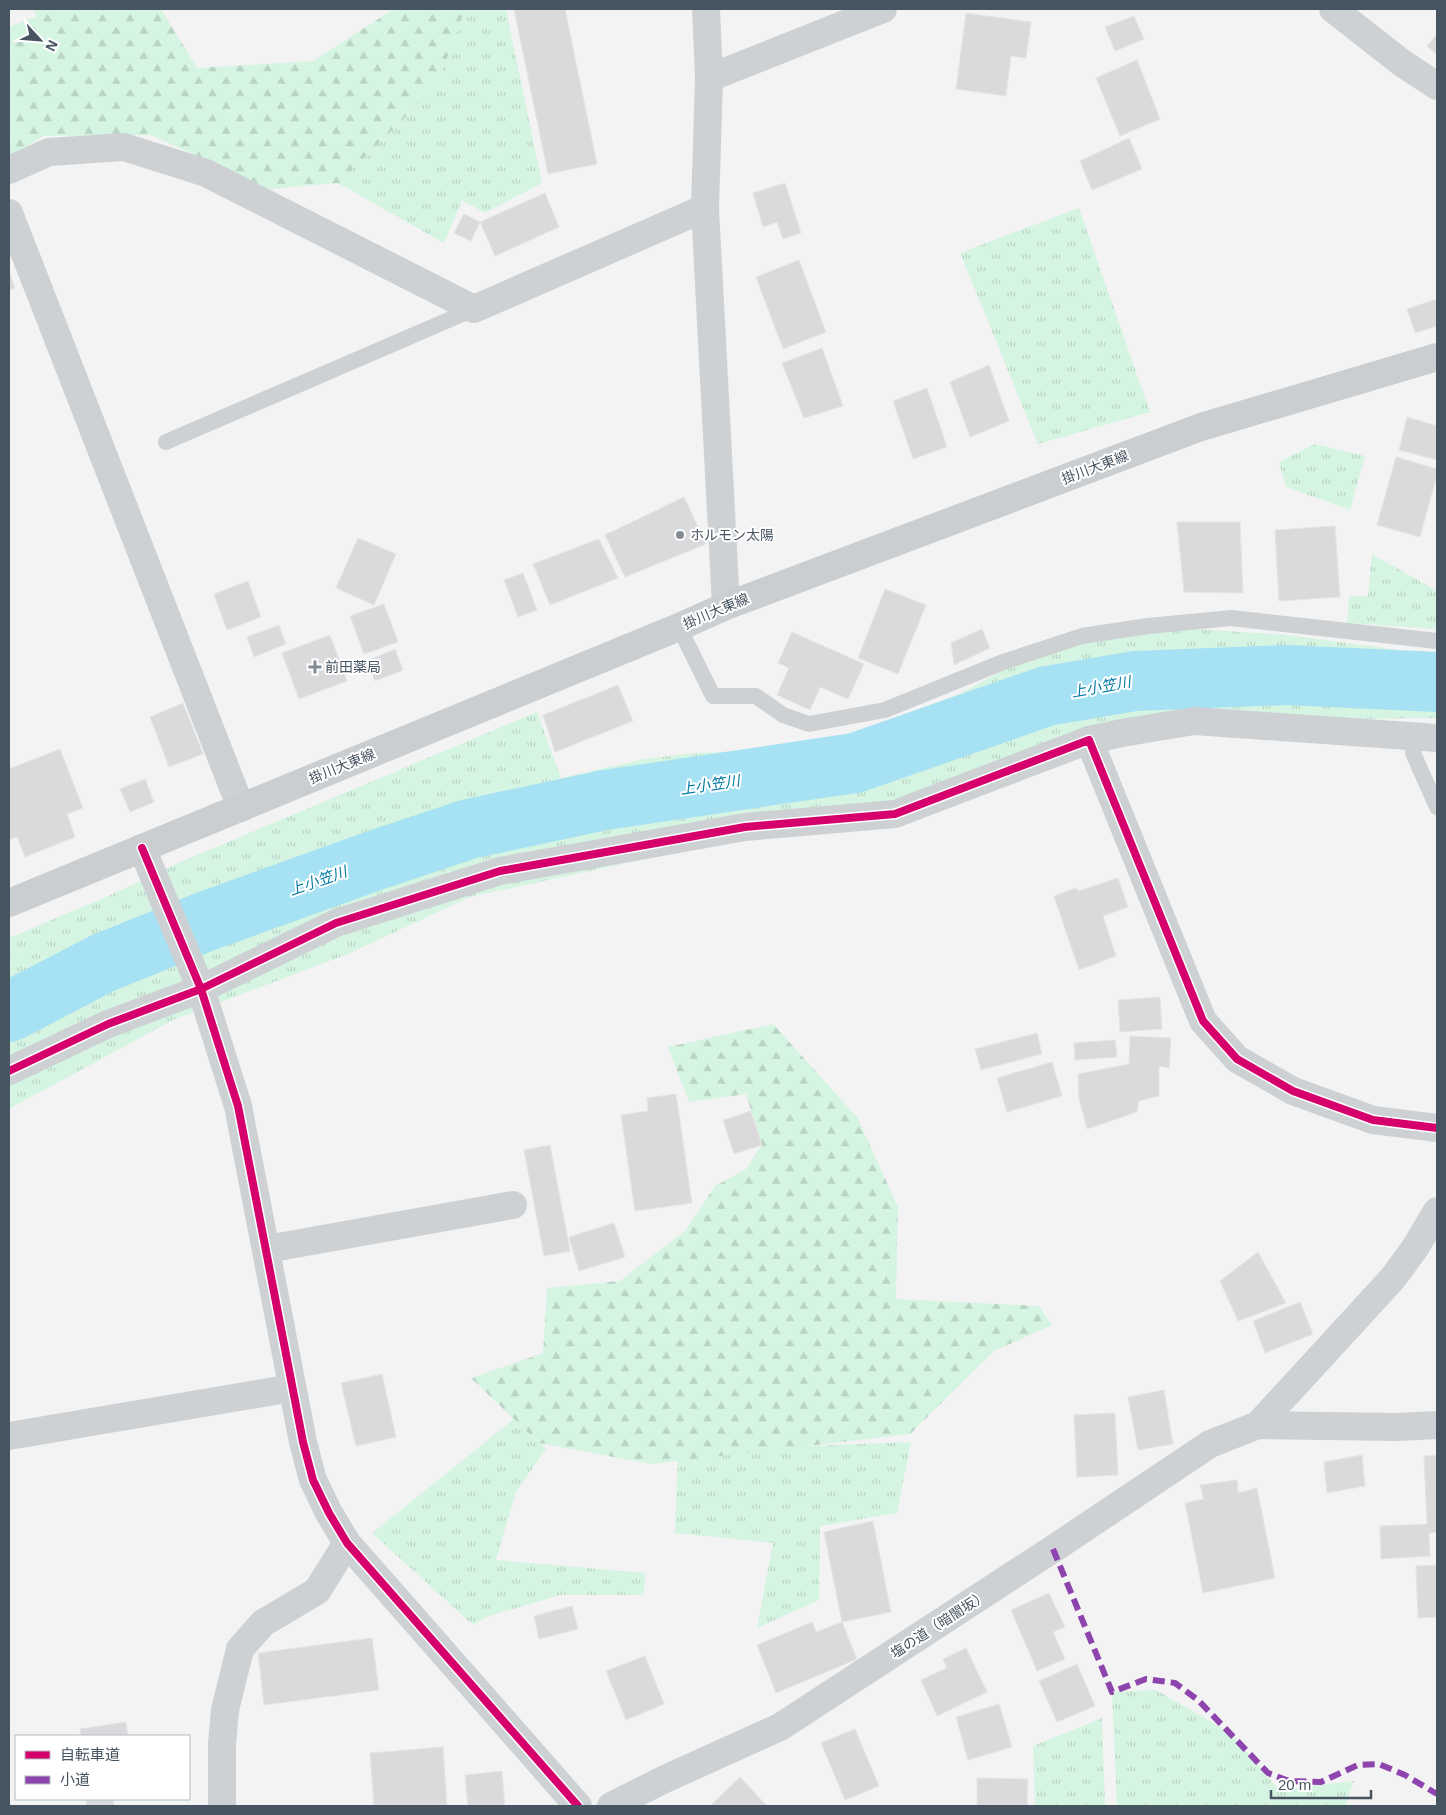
<svg xmlns="http://www.w3.org/2000/svg" width="1446" height="1815" font-family="Arial,'Noto Sans JP',sans-serif">
<style>
.grass{fill:url(#grass-tufts)}
.forest{fill:url(#forest-firs)}
.lines{fill:none;stroke-linecap:round;stroke-linejoin:round}
.river{stroke:#a7e2f4;stroke-width:60}
.building{fill:#dadadc;stroke:#e4e5e6}
.service{stroke:#ced1d4;stroke-width:16}
.minor{stroke:#ced1d4;stroke-width:28}
.primary{stroke:#caced1;stroke-width:28}
.quiet{stroke:#8e44ad;stroke-width:6;stroke-dasharray:12 6;stroke-linecap:butt}
.cycleway-casing{stroke:#fff;stroke-width:11}
.cycleway{stroke:#d6006c;stroke-width:8}
.poi-dot{fill:#838c94;stroke:#fff;stroke-width:2}
.labels{text-anchor:middle;stroke-width:4;stroke-linejoin:round;paint-order:stroke}
.street-label{font-size:14px;fill:#475461;stroke:#fff}
.poi-label{font-size:14px;fill:#475461;stroke:#fff;text-anchor:start}
.water-label{font-size:15px;font-style:italic;fill:#037ba2;stroke:#fff}
</style>
<defs>
<pattern id="grass-tufts" width="24" height="20" patternUnits="userSpaceOnUse" patternTransform="scale(1.25)"><rect width="24" height="20" fill="#d6f4e2"/><path d="M3 7l-1-3M5 7V3M7 7l1-3M15 17l-1-3M17 17v-4M19 17l1-3" fill="none" stroke="#b9d3c4"/></pattern>
<pattern id="forest-firs" width="22" height="20" patternUnits="userSpaceOnUse" patternTransform="scale(1.25)"><rect width="22" height="20" fill="#d6f4e2"/><path d="M5 1l3.5 6h-7zM16 11l3.5 6h-7z" fill="#b9d3c4"/></pattern>
</defs>
<rect width="100%" height="100%" fill="#f3f3f3"/>
<!-- grass -->
<g class="grass">
<path d="M465 9H506L542 183 485 213 462 200 444 243 338 183 413 110 462 16Z"/>
<path d="M1079 208 1150 412 1038 444 960 253Z"/>
<path d="M1315 444 1365 456 1350 510 1286 487 1279 462Z"/>
<path d="M1372 554 1437 591V629L1347 623 1349 596H1368Z"/>
<path d="M1148 626 1288 635 1437 655V718L1194 721 909 795 826 820 470 897 348 954 173 1020 9 1109V938L115 893 185 860 537 712 561 778 644 759 696 753 744 751 833 741 959 694 1047 647Z"/>
<path d="M514 1419 546 1449 516 1492 496 1560 645 1573 644 1595H560L489 1616 473 1625 372 1533Z"/>
<path d="M911 1442 897 1513 820 1526 819 1600 757 1628 773 1543 675 1533 678 1451Z"/>
<path d="M1156 1690 1232 1734 1279 1790 1354 1781 1345 1806H1117L1112 1692Z"/>
<path d="M1102 1718 1105 1806H1035L1033 1746Z"/>
</g>
<!-- forest -->
<g class="forest">
<path d="M33 9H161L197 68 313 61 394 9H465L443 69 413 110 338 183 269 189 151 135 43 136 9 158V27L37 16Z"/>
<path d="M773 1024 857 1117 898 1207 896 1299 1039 1306 1052 1325 994 1351 910 1434 651 1464 539 1443 471 1378 543 1353 547 1288 620 1281 685 1231 715 1186 745 1170 762 1145 746 1094 689 1102 668 1047Z"/>
</g>
<g class="lines">
<!-- river -->
<path class="river" d="M9 1012 103 963 204 922 376 860 469 829 605 800 855 763 1047 696 1135 681 1287 675 1437 682"/>
</g>
<!-- building -->
<g class="building">
<path d="M514 9H565L597 164 548 174Z"/>
<path d="M966 13 1031 22 1026 58 1011 56 1006 96 956 89Z"/>
<path d="M1134 16 1144 39 1115 51 1105 27Z"/>
<path d="M1437 34V55L1427 46Z"/>
<path d="M1137 60 1160 119 1120 136 1096 78Z"/>
<path d="M1129 138 1142 169 1092 190 1080 161Z"/>
<path d="M785 183 801 233 783 239 777 222 763 227 753 193Z"/>
<path d="M545 193 559 227 495 256 480 222Z"/>
<path d="M464 214 480 222 471 241 454 233Z"/>
<path d="M799 260 826 332 783 349 756 277Z"/>
<path d="M9 271 15 288 9 290Z"/>
<path d="M1437 299V326L1415 333 1407 309Z"/>
<path d="M822 348 843 406 804 418 782 363Z"/>
<path d="M989 365 1009 421 970 437 950 382Z"/>
<path d="M927 388 947 447 913 459 893 401Z"/>
<path d="M1407 417 1437 426V460L1399 450Z"/>
<path d="M1396 457 1437 469V475L1420 537 1377 525Z"/>
<path d="M684 497 706 544 625 577 605 535Z"/>
<path d="M1177 522H1240L1243 593 1184 592Z"/>
<path d="M1335 526 1340 597 1279 601 1275 530Z"/>
<path d="M358 538 396 554 374 605 336 588Z"/>
<path d="M599 539 618 578 550 605 533 564Z"/>
<path d="M523 573 537 610 518 617 504 580Z"/>
<path d="M248 581 261 617 227 630 214 594Z"/>
<path d="M885 589 926 605 898 674 858 658Z"/>
<path d="M384 604 398 642 364 654 350 616Z"/>
<path d="M279 625 286 644 254 657 247 637Z"/>
<path d="M982 629 990 648 954 665 951 643Z"/>
<path d="M792 632 864 664 848 699 820 687 810 710 777 695 789 668 778 663Z"/>
<path d="M330 635 347 681 299 699 282 653Z"/>
<path d="M395 649 403 670 375 681 367 661Z"/>
<path d="M618 685 633 721 555 752 543 715Z"/>
<path d="M183 703 203 754 169 767 150 717Z"/>
<path d="M60 749 83 808 67 814 75 837 25 857 17 837 9 840V769Z"/>
<path d="M145 779 154 802 130 812 120 789Z"/>
<path d="M1118 878 1128 907 1103 916 1116 956 1079 970 1054 896 1076 888 1078 891Z"/>
<path d="M1160 997 1162 1029 1120 1032 1118 1000Z"/>
<path d="M1037 1033 1042 1054 981 1070 975 1049Z"/>
<path d="M1130 1036 1171 1038 1169 1068 1159 1066V1096L1139 1101 1137 1112 1087 1129 1079 1098 1078 1074 1129 1064Z"/>
<path d="M1115 1040 1117 1057 1075 1060 1074 1043Z"/>
<path d="M1052 1062 1062 1096 1007 1112 997 1078Z"/>
<path d="M676 1094 692 1203 635 1211 621 1115 648 1111 647 1098Z"/>
<path d="M751 1111 762 1145 734 1154 723 1120Z"/>
<path d="M550 1145 570 1251 544 1256 524 1150Z"/>
<path d="M614 1223 625 1257 579 1271 569 1237Z"/>
<path d="M1258 1252 1286 1303 1238 1321 1220 1281Z"/>
<path d="M1300 1302 1313 1334 1265 1353 1253 1321Z"/>
<path d="M382 1374 396 1437 356 1446 341 1383Z"/>
<path d="M1164 1390 1173 1444 1138 1450 1128 1397Z"/>
<path d="M1115 1413 1118 1475 1077 1477 1074 1415Z"/>
<path d="M1362 1455 1365 1486 1327 1493 1324 1462Z"/>
<path d="M1437 1455V1532L1429 1533 1430 1556 1381 1559 1380 1526 1427 1524 1424 1456Z"/>
<path d="M1237 1480 1238 1493 1257 1488 1275 1578 1203 1593 1185 1503 1204 1499 1200 1485Z"/>
<path d="M873 1521 891 1612 842 1622 824 1532Z"/>
<path d="M1437 1565V1617L1418 1618 1416 1566Z"/>
<path d="M1049 1593 1065 1627 1053 1632 1065 1659 1037 1671 1011 1610Z"/>
<path d="M572 1606 578 1629 539 1639 534 1616Z"/>
<path d="M812 1622 816 1632 842 1622 857 1659 776 1693 757 1645Z"/>
<path d="M372 1638 379 1690 264 1705 258 1653Z"/>
<path d="M966 1648 987 1692 937 1716 921 1680 947 1668 943 1659Z"/>
<path d="M645 1656 664 1704 626 1720 606 1671Z"/>
<path d="M1077 1664 1095 1706 1057 1722 1039 1681Z"/>
<path d="M999 1704 1012 1747 968 1760 956 1717Z"/>
<path d="M126 1722 128 1736H81L80 1729Z"/>
<path d="M855 1729 879 1786 845 1800 821 1743Z"/>
<path d="M443 1747 447 1806H374L370 1753Z"/>
<path d="M502 1771 505 1806H468L465 1775Z"/>
<path d="M740 1777 767 1806H710Z"/>
<path d="M977 1778 1028 1779 1027 1806H977Z"/>
<path d="M86 1799H113L114 1806H87Z"/>
</g>
<g class="lines">
<!-- service -->
<g class="service">
<path d="M166 442 474 309"/>
<path d="M679 627 713 696H756L783 715 809 724 885 710 1003 662 1082 636 1148 626 1231 618 1437 641"/>
<path d="M1415 737 1413 753 1437 807"/>
</g>
<!-- minor -->
<g class="minor">
<path d="M706 9 709 78 705 208 726 606"/>
<path d="M1333 9 1402 63 1437 86"/>
<path d="M709 78 883 9"/>
<path d="M9 170 49 152 124 147 206 173 474 309 705 208"/>
<path d="M9 213 241 808"/>
<path d="M1089 740 1122 733 1194 721 1437 738"/>
<path d="M142 848 201 989 238 1106 303 1442 313 1480 329 1513 347 1543 578 1806"/>
<path d="M9 1071 108 1024 201 989 336 923 500 871 745 827 895 814 1089 740 1203 1021 1237 1059 1293 1091 1373 1120 1437 1128"/>
<path d="M267 1249 513 1205"/>
<path d="M1258 1425 1393 1278 1415 1248 1437 1211"/>
<path d="M9 1436 292 1388"/>
<path d="M222 1806V1744L225 1710 240 1649 263 1623 317 1591 347 1543"/>
<path d="M611 1806 665 1779 780 1727 1053 1549 1210 1444 1258 1425 1398 1427 1437 1425"/>
</g>
<!-- primary -->
<path class="primary" d="M9 903 679 627 726 606 1201 427 1437 357"/>
<!-- quiet -->
<path class="quiet" d="M1053 1549 1112 1692 1146 1679 1175 1683 1198 1700 1268 1773 1289 1781 1321 1782 1358 1765 1379 1764 1405 1775 1437 1794"/>
<!-- cycleway casing -->
<g class="cycleway-casing">
<g id="cycleway">
<path d="M142 848 201 989 238 1106 303 1442 313 1480 329 1513 347 1543 578 1806"/>
<path d="M9 1071 108 1024 201 989 336 923 500 871 745 827 895 814 1089 740 1203 1021 1237 1059 1293 1091 1373 1120 1437 1128"/>
</g>
</g>
<!-- cycleway -->
<use href="#cycleway" class="cycleway"/>
</g>
<!-- markers -->
<g class="poi-dot">
<circle cx="680" cy="535" r="5"/>
<path d="M312.5 659.5h5v5h5v5h-5v5h-5v-5h-5v-5h5z"/>
</g>
<g class="labels">
<!-- street labels -->
<g class="street-label">
<text transform="translate(1095 467) rotate(-21)" y="5">掛川大東線</text>
<text transform="translate(716 611) rotate(-23)" y="5">掛川大東線</text>
<text transform="translate(342 766) rotate(-22)" y="5">掛川大東線</text>
<text transform="translate(939 1624) rotate(-33)" y="5">塩の道（暗闇坂）</text>
</g>
<!-- poi labels -->
<g class="poi-label">
<text x="690" y="540">ホルモン太陽</text>
<text x="325" y="672">前田薬局</text>
</g>
<!-- water labels -->
<g class="water-label">
<text transform="translate(1101 687) rotate(-10)" y="5">上小笠川</text>
<text transform="translate(710 785) rotate(-8)" y="5">上小笠川</text>
<text transform="translate(318 881) rotate(-19)" y="5">上小笠川</text>
</g>
</g>
<!-- border -->
<rect width="1446" height="1815" fill="none" stroke="#475461" stroke-width="20"/>
<!-- legend -->
<rect x="15" y="1735" width="175" height="65" fill="#ffffff" stroke="#b5bbc0"/>
<rect x="25" y="1751" width="25" height="8" fill="#d6006c" stroke="#b5bbc0"/>
<text x="60" y="1760" font-size="15" fill="#475461">自転車道</text>
<rect x="25" y="1776" width="25" height="8" fill="#8e44ad" stroke="#b5bbc0"/>
<text x="60" y="1785" font-size="15" fill="#475461">小道</text>
<!-- north arrow -->
<g transform="translate(40 40) rotate(116)" stroke="#ffffff" stroke-width="4" paint-order="stroke">
<path d="M0-4L9 19L0 12L-9 19Z" fill="#475461"/>
<text y="-8" font-size="14" font-weight="bold" text-anchor="middle" fill="#475461">N</text>
</g>
<!-- scale -->
<path d="M1271 1790v8h100v-8" fill="none" stroke="#475461" stroke-width="2.5"/>
<text x="1278" y="1790" font-size="15" fill="#475461" stroke="#ffffff" stroke-width="4" paint-order="stroke">20 m</text>
</svg>
